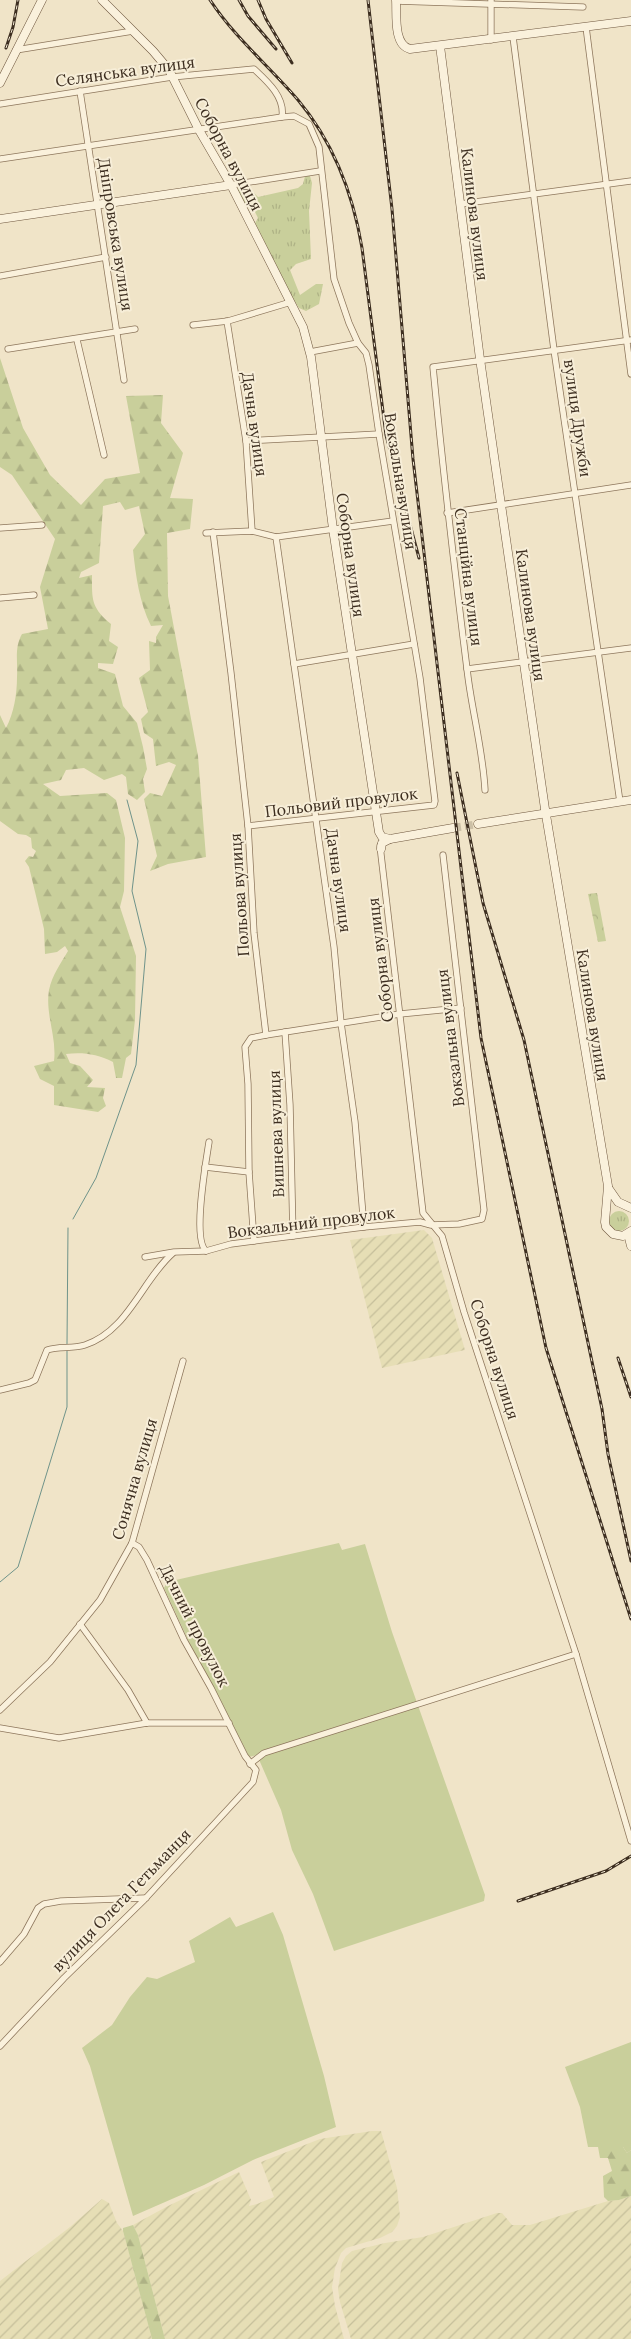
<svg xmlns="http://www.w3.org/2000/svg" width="631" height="2339" font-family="Lora,serif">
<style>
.farmland{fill:url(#farmland-furrows)}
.grass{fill:url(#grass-tufts)}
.forest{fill:url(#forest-firs)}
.park{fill:url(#park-crowns)}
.garden{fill:#c9cf9b}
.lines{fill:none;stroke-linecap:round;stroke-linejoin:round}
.stream{stroke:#6f938a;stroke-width:1}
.secondary-tunnel{stroke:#ccc0a6;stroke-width:8;stroke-dasharray:8 4;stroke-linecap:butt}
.street-casing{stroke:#8d765c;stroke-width:7}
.secondary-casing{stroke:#6f573f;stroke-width:9}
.street{stroke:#faf1dc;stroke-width:5.5}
.secondary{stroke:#faf1dc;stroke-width:8}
.rail-casing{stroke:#3d2e20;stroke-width:3}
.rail{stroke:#f7eed8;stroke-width:1;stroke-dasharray:4;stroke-linecap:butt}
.labels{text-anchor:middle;stroke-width:4;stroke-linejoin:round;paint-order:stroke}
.street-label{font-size:16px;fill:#3d2e20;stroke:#f7eed8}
</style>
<defs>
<pattern id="farmland-furrows" width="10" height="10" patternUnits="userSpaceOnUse" patternTransform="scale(1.25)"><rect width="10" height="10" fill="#e6deb5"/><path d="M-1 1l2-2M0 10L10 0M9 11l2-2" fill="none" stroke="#c6bf9b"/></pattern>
<pattern id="grass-tufts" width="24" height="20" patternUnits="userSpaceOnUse" patternTransform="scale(1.25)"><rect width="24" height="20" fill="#c9cf9b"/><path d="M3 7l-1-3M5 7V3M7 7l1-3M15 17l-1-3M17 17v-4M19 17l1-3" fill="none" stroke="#aeb285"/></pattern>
<pattern id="forest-firs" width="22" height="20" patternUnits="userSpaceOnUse" patternTransform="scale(1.25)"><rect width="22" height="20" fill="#c9cf9b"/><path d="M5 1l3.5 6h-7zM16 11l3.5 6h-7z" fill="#aeb285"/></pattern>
<pattern id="park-crowns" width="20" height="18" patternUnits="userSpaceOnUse" patternTransform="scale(1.25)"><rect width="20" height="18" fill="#c9cf9b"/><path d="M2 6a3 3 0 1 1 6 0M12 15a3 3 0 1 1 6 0" fill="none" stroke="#aeb285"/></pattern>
</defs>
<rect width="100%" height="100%" fill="#f0e4c8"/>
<!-- farmland -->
<g class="farmland">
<path d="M424 1230 432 1238 465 1350 382 1368 350 1240Z"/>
<path d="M372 2131H381L397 2188 400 2217 397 2226 392 2232 380 2238 346 2248 341 2253 335 2268 332 2287 335 2306 344 2339H165L138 2235 133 2225 168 2206 239 2172 251 2200 249 2206 257 2204 274 2197 261 2162 320 2139Z"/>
<path d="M631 2196V2339H351L340 2302 338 2289 342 2263 346 2256 352 2251 385 2243 423 2237 497 2213H502L512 2225H530L608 2201 619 2200Z"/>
<path d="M102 2199 109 2203 117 2223 123 2231 152 2339H0V2281L70 2227Z"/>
</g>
<!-- grass -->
<g class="grass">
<path d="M305 176H310L312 183 309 211 311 259 296 264 290 270 300 295 316 284H323L319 304 306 311 299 308 292 297 255 223 258 218 250 202 245 203 238 191V187L247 185 258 197 298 188 303 184Z"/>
<circle cx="619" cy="1221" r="10"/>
</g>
<!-- forest -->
<g class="forest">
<path d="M0 358 23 428 50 475 81 505 105 479 140 473 126 396 163 395 161 423 183 453 170 498 193 499 190 529 167 533 168 596 198 756 206 857 168 864 150 871 157 856 144 799 150 793 162 796 176 765 169 762 156 766 153 739 144 733 141 719 148 712 139 678 150 670 149 641 156 643V637L163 625 151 626C139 601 136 577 133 550L145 534 139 506 125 510 120 502 103 506 99 563 81 572 79 578 92 575C92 600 91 607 111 624L109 641 118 647 113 664 98 663V668L115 674 123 706 137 723 143 747 147 769 143 779 145 792 137 800 128 794 126 777 122 774 104 780 84 768 66 770 61 780 43 784 60 796 107 793 116 800 125 838 124 891 120 907 136 956 135 1020 131 1054 126 1058 122 1078H116L113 1062C97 1054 83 1052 66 1054L70 1063 80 1066 93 1080 87 1087 105 1088 103 1098 106 1106 98 1112 54 1105V1086L40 1079 34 1066 54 1061C57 1037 45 1014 49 990 52 975 61 963 68 951L65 946 57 952 45 954 44 929 29 867 25 861 29 856 33 857 36 851 32 848 31 838 26 835 18 834 0 821V715L6 728C14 713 17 694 17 677 18 662 14 648 22 634L48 629 40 587 55 539 12 475 0 467Z"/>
<path d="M598 2147H623L627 2153 631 2150V2196L619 2200 608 2201 604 2197 603 2176 612 2171 608 2158H600Z"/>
<path d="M133 2225 138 2235 165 2339H152L123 2231V2228Z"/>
</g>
<!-- park -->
<path class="park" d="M597 893 606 941 598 942 588 894Z"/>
<!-- garden -->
<g class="garden">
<path d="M339 1543 342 1550 365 1544 392 1632 485 1895 484 1901 334 1951 313 1894 292 1850 281 1810 257 1755 249 1757 193 1651 164 1588 167 1582Z"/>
<path d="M273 1912 283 1935 324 2076 336 2127 253 2160 204 2185 133 2216 90 2066 82 2048 112 2025 130 1997 147 1977 157 1979 195 1962 189 1941 230 1917 236 1927Z"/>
<path d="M631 2042V2150L627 2153 623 2147H588L580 2107 565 2067Z"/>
</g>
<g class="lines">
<!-- stream -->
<g class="stream">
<path d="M73 1219 96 1178 136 1065 146 949 132 891 138 841 127 800"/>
<path d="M67 1345 68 1228"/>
<path d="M0 1582 18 1567 67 1407V1349"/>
</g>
<!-- secondary-tunnel -->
<path class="secondary-tunnel" d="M453 828 478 824"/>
<!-- street casing -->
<g class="street-casing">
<g id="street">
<path d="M491 0V40"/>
<path d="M396 1 583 7"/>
<path d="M586 27 631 374"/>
<path d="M513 37 554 350 620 802"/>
<path d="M16 50 133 31"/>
<path d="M80 91 124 380"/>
<path d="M0 104 172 77 254 69C268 82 285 97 282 117L294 116 309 124 319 147 334 279 349 323 358 343 366 353 369 365 379 434 420 678 435 801 434 805 248 826"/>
<path d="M0 159 282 117"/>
<path d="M231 185 320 171"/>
<path d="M460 204 631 181"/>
<path d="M0 276 106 257"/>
<path d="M227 321 246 441 252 531"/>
<path d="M193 325 228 321 291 302"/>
<path d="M77 340 104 455"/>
<path d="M8 349 135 329"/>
<path d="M310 352 358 343"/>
<path d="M246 441 379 434"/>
<path d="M447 513 631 485"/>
<path d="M0 528 42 525"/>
<path d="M213 532 231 673 248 826 254 933 266 1035 251 1038 245 1047 248 1084 249 1172 254 1241"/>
<path d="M206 533 252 531 276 537 393 521"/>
<path d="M276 537 334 947 341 1023 355 1122 364 1227"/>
<path d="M0 598 34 595"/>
<path d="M294 664 414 644"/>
<path d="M467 669 631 648"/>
<path d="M485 790C483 752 473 715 468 677 455 574 443 471 433 367L631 340"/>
<path d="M380 846 423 1213 442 1236 464 1312 576 1654 631 1841"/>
<path d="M285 1032 290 1105 293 1236"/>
<path d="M266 1035 400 1014 461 1008"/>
<path d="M205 1167 249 1172"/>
<path d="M206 1251C192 1239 206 1162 209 1142"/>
<path d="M145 1257 174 1252 206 1251 231 1244 364 1227 420 1222 431 1225 459 1224 482 1219 484 1210 443 855"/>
<path d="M0 1390 29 1383 35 1380 47 1350C59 1346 73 1349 85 1345 128 1331 142 1280 173 1253"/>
<path d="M80 1624 128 1690 147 1723"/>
<path d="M0 1710 50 1662 100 1600 132 1543 183 1361"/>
<path d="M0 1728 59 1738 147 1723H229"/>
<path d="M250 1764 264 1753 576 1654"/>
<path d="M0 1962 24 1934 38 1908 44 1904 61 1901 146 1898"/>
<path d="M0 2046 64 1978 144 1900 253 1782 256 1770 245 1756 211 1688 184 1640 147 1560 139 1547 132 1543"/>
</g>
</g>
<!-- secondary casing -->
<g class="secondary-casing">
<g id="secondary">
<path d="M102 0 153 51 169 70 199 130 231 185 303 327 311 357 333 529 379 832 382 837 390 839 453 828"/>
<path d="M396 0C397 14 393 45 410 49L631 21"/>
<path d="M440 46 480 359 545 809 608 1186 605 1222 606 1227 613 1234 623 1236 631 1231"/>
<path d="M0 83 42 0"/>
<path d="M0 219 231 185"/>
<path d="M478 824 631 800"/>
<path d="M381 849 382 843 390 839"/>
<path d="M609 1189 618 1202 631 1208"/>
<path d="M628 1234 631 1246"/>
</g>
</g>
<!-- street -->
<use href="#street" class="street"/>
<!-- secondary -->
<use href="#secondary" class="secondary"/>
<!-- rail casing -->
<g class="rail-casing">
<g id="rail">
<path d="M210 0C235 38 269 66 298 100 334 143 353 194 362 248L386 435 419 558"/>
<path d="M239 0 248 16 276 49"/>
<path d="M258 0 266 19 292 63"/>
<path d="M368 0 392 209 413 459 481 1038 546 1348 631 1619"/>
<path d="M6 48 13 27 18 0"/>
<path d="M457 773 483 903 524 1040 602 1409 608 1454 631 1561"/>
<path d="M618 1358 631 1397"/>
<path d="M518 1901 606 1871 631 1856"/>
</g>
</g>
<!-- rail -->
<use href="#rail" class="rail"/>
</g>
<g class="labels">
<!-- street labels -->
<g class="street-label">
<text transform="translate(125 71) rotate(-8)" y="6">Селянська вулиця</text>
<text transform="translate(229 154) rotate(62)" y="6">Соборна вулиця</text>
<text transform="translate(475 214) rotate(83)" y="6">Калинова вулиця</text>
<text transform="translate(116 234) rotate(81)" y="6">Дніпровська вулиця</text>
<text transform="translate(578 418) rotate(82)" y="6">вулиця Дружби</text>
<text transform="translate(255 424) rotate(82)" y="6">Дачна вулиця</text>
<text transform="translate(401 481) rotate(81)" y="6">Вокзальна вулиця</text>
<text transform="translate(351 555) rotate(82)" y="6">Соборна вулиця</text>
<text transform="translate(469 577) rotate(83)" y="6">Станційна вулиця</text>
<text transform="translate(531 615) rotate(82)" y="6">Калинова вулиця</text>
<text transform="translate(341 802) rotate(-7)" y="6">Польовий провулок</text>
<text transform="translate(339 880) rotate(82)" y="6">Дачна вулиця</text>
<text transform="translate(239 895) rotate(-94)" y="6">Польова вулиця</text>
<text transform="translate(380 960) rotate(-97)" y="6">Соборна вулиця</text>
<text transform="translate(593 1015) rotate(81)" y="6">Калинова вулиця</text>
<text transform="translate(450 1038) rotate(-97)" y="6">Вокзальна вулиця</text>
<text transform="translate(276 1134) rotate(-92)" y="6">Вишнева вулиця</text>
<text transform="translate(311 1222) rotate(-7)" y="6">Вокзальний провулок</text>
<text transform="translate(495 1359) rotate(72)" y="6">Соборна вулиця</text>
<text transform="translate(134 1479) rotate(-74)" y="6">Сонячна вулиця</text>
<text transform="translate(195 1625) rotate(63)" y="6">Дачний провулок</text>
<text transform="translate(121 1900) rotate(-46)" y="6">вулиця Олега Гетьманця</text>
</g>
</g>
</svg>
